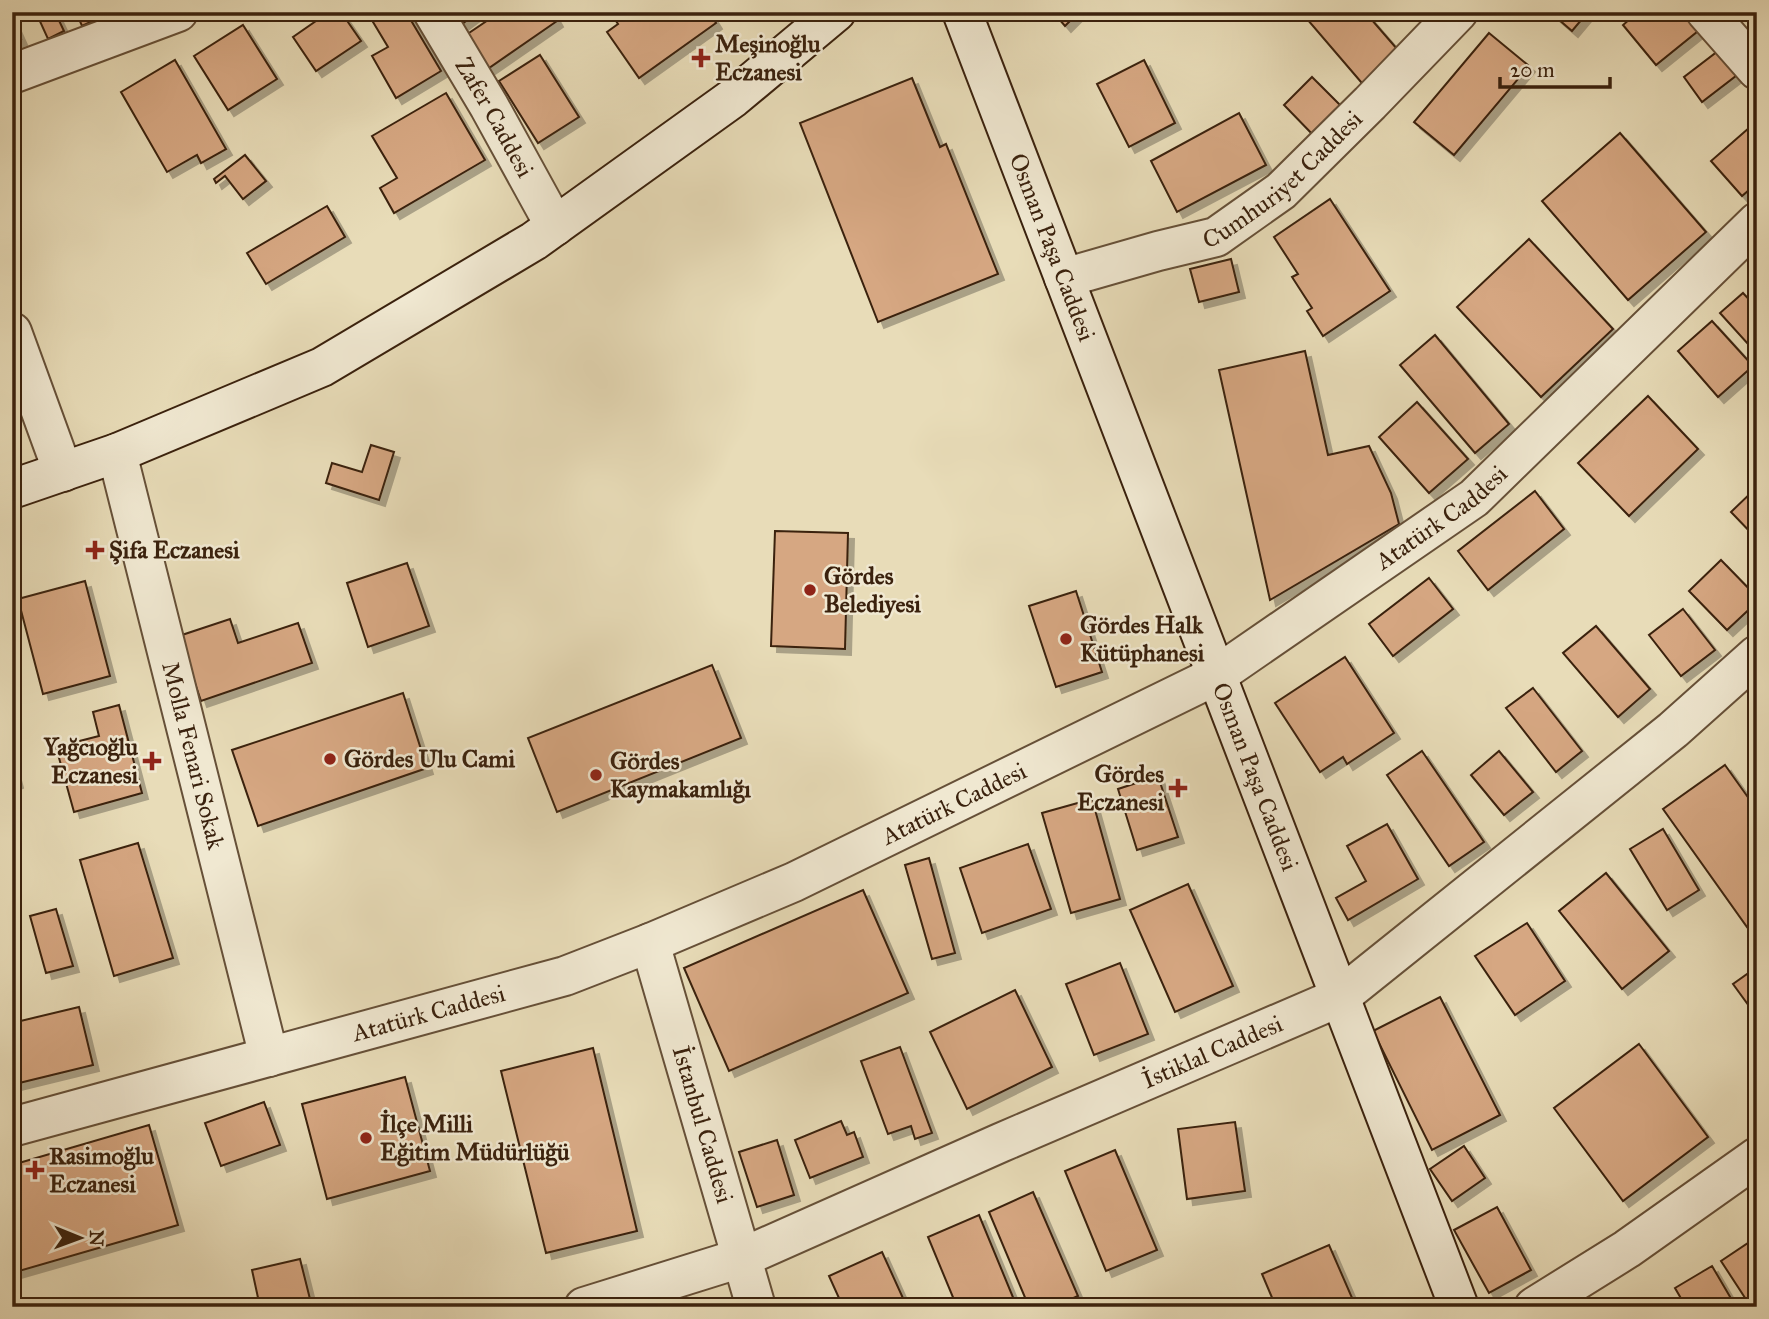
<svg xmlns="http://www.w3.org/2000/svg" width="1769" height="1319" font-family="'IM FELL Great Primer',serif">
<style>
.building{fill:#d6a782;stroke:#3a210d;stroke-width:2;filter:url(#shadow)}
.lines{fill:none;stroke-linecap:round;stroke-linejoin:round}
.street-casing{stroke:#665038;stroke-width:42}
.secondary-casing{stroke:#3a210d;stroke-width:42}
.street{stroke:#f0e8d1;stroke-width:38}
.secondary{stroke:#f0e8d1;stroke-width:38}
.poi-dot{fill:#8f2418;stroke:#f0e8d1;stroke-width:2.5}
.labels{text-anchor:middle;stroke-width:5;stroke-linejoin:round;paint-order:stroke}
.poi-label{font-size:24px;font-weight:bold;fill:#3a210d;stroke:#f0e8d1;text-anchor:start}
.street-label{font-size:24px;fill:#3a210d;stroke:#f0e8d1}
</style>
<defs>
<filter id="shadow"><feDropShadow dx="6" dy="6" stdDeviation="0" flood-color="#0004"/></filter>
</defs>
<rect width="100%" height="100%" fill="#e8dcb8"/>
<filter id="stains"><feTurbulence type="fractalNoise" baseFrequency=".00286" numOctaves="4"/><feColorMatrix values="0 0 0 0 .2 0 0 0 0 .09 0 0 0 0 .02 0 0 0 .5 -.17"/></filter>
<radialGradient id="worn" r=".72"><stop offset=".6" stop-color="#630" stop-opacity="0"/><stop offset="1" stop-color="#630" stop-opacity=".3"/></radialGradient>
<!-- building -->
<g class="building">
<path d="M48 12H55L64 31 48 39 38 17Z"/>
<path d="M76 12H112L82 26Z"/>
<path d="M329 12H341L361 41 316 71 293 37Z"/>
<path d="M367 12H406L441 71 396 98 372 56 388 47Z"/>
<path d="M454 12H478L462 24Z"/>
<path d="M500 12H552L557 21 489 68 466 35Z"/>
<path d="M610 12H709L716 23 639 78 607 32 618 24Z"/>
<path d="M1053 12H1079L1065 26Z"/>
<path d="M1301 12H1365L1404 57 1367 89Z"/>
<path d="M1550 12H1588L1572 31Z"/>
<path d="M1638 12H1691L1703 27 1656 65 1623 25Z"/>
<path d="M12 19 21 39 12 42Z"/>
<path d="M243 25 277 79 228 110 194 56Z"/>
<path d="M1489 33 1529 66 1454 155 1414 122Z"/>
<path d="M1722 48 1741 72 1702 102 1684 77Z"/>
<path d="M540 55 579 117 538 143 499 81Z"/>
<path d="M175 60 226 149 201 163 197 155 167 172 121 92Z"/>
<path d="M1144 60 1175 123 1129 147 1097 84Z"/>
<path d="M1312 77 1347 112 1318 140 1284 105Z"/>
<path d="M912 78 940 147 946 144 998 274 878 322 800 123Z"/>
<path d="M446 93 485 160 394 213 380 188 397 178 372 136Z"/>
<path d="M1239 113 1266 165 1177 212 1151 161Z"/>
<path d="M1757 121V183L1742 196 1711 161Z"/>
<path d="M1620 133 1706 232 1628 300 1542 201Z"/>
<path d="M245 155 266 181 243 199 225 176 216 183 214 179Z"/>
<path d="M1330 199 1390 291 1323 336 1307 311 1312 308 1292 277 1298 274 1274 237Z"/>
<path d="M327 206 345 237 266 284 247 253Z"/>
<path d="M1529 239 1613 329 1541 397 1457 307Z"/>
<path d="M1231 259 1239 292 1199 302 1190 269Z"/>
<path d="M1743 293 1757 308V354L1720 313Z"/>
<path d="M1712 321 1753 366 1718 397 1678 351Z"/>
<path d="M1435 335 1509 424 1475 453 1400 365Z"/>
<path d="M1305 351 1328 455 1369 446 1391 493 1399 524 1270 600 1219 370Z"/>
<path d="M1648 396 1698 449 1629 516 1578 463Z"/>
<path d="M1417 402 1468 459 1429 493 1379 437Z"/>
<path d="M371 445 394 452 379 500 326 483 332 463 362 472Z"/>
<path d="M1757 487V539L1731 512Z"/>
<path d="M1535 491 1564 529 1488 590 1458 551Z"/>
<path d="M775 531 848 533 845 649 771 646Z"/>
<path d="M1721 560 1757 597V602L1727 630 1689 591Z"/>
<path d="M407 563 429 626 368 647 347 583Z"/>
<path d="M1429 578 1453 609 1393 656 1369 624Z"/>
<path d="M85 581 110 676 43 694 18 599Z"/>
<path d="M1076 591 1102 672 1056 687 1029 606Z"/>
<path d="M1683 609 1715 650 1681 676 1649 635Z"/>
<path d="M230 619 238 643 298 623 312 663 201 701 179 636Z"/>
<path d="M1596 626 1650 689 1618 717 1563 653Z"/>
<path d="M1345 657 1394 733 1347 764 1343 757 1320 772 1275 703Z"/>
<path d="M712 665 741 738 557 812 528 738Z"/>
<path d="M1533 688 1582 751 1556 772 1506 708Z"/>
<path d="M403 693 427 768 258 826 232 750Z"/>
<path d="M119 705 142 793 74 812 56 747 99 736 93 712Z"/>
<path d="M1422 751 1484 842 1449 866 1387 775Z"/>
<path d="M1499 751 1533 792 1504 815 1471 775Z"/>
<path d="M12 763 17 782 12 784Z"/>
<path d="M1725 765 1757 810V920L1747 927 1663 809Z"/>
<path d="M1158 776 1178 837 1137 850 1118 789Z"/>
<path d="M1092 799 1120 899 1071 913 1042 813Z"/>
<path d="M1387 824 1418 879 1348 920 1336 898 1366 881 1347 846Z"/>
<path d="M1663 829 1699 890 1667 910 1630 849Z"/>
<path d="M138 843 173 958 114 976 80 860Z"/>
<path d="M1028 844 1051 909 982 933 960 868Z"/>
<path d="M929 858 955 953 932 959 905 865Z"/>
<path d="M1606 873 1669 951 1622 989 1559 911Z"/>
<path d="M1188 884 1233 986 1175 1012 1130 910Z"/>
<path d="M863 890 908 993 729 1071 684 968Z"/>
<path d="M56 909 73 966 46 973 30 916Z"/>
<path d="M1527 923 1565 981 1515 1015 1475 956Z"/>
<path d="M1120 963 1148 1034 1094 1055 1066 984Z"/>
<path d="M1757 967V1017L1733 984Z"/>
<path d="M1015 990 1052 1067 967 1109 930 1032Z"/>
<path d="M1440 997 1500 1115 1432 1150 1373 1031Z"/>
<path d="M79 1007 93 1065 15 1084 12 1074V1023Z"/>
<path d="M1639 1044 1708 1137 1623 1201 1554 1108Z"/>
<path d="M900 1047 932 1133 915 1139 911 1126 888 1134 861 1061Z"/>
<path d="M593 1048 637 1231 546 1253 501 1071Z"/>
<path d="M405 1077 430 1171 327 1199 302 1104Z"/>
<path d="M264 1102 280 1145 221 1166 205 1123Z"/>
<path d="M841 1121 847 1135 854 1132 863 1157 810 1178 795 1140Z"/>
<path d="M1235 1122 1245 1191 1187 1199 1178 1129Z"/>
<path d="M149 1125 178 1225 12 1273V1165Z"/>
<path d="M777 1140 794 1195 757 1207 739 1152Z"/>
<path d="M1464 1146 1485 1178 1452 1201 1430 1169Z"/>
<path d="M1115 1150 1157 1250 1106 1271 1065 1171Z"/>
<path d="M1033 1192 1078 1296 1053 1307H1029L989 1212Z"/>
<path d="M1497 1207 1531 1270 1489 1293 1454 1230Z"/>
<path d="M979 1215 1017 1307H957L928 1237Z"/>
<path d="M1754 1239 1757 1244V1307H1751L1721 1261Z"/>
<path d="M1329 1245 1356 1307H1276L1262 1274Z"/>
<path d="M882 1252 907 1307H843L829 1276Z"/>
<path d="M300 1259 312 1307H260L252 1270Z"/>
<path d="M1712 1266 1736 1307H1686L1675 1288Z"/>
<path d="M206 1300 208 1307H181Z"/>
</g>
<g class="lines">
<!-- street casing -->
<g class="street-casing">
<g id="street">
<path id="s1" d="M433 12 489 106 555 226"/>
<path d="M1706 12 1757 70"/>
<path d="M12 74 178 12"/>
<path id="s2" d="M1064 278 1158 251 1216 237 1281 191 1370 103 1458 12"/>
<path d="M12 332 63 472"/>
<path id="s3" d="M117 453 269 1057"/>
<path id="s4" d="M650 943 756 1307"/>
<path id="s5" d="M12 1127 565 976 650 943 794 882 1217 675 1474 498 1757 222"/>
<path id="s6" d="M584 1307 741 1258 1000 1143 1340 997 1673 730 1757 655"/>
<path d="M1534 1307 1627 1249 1757 1157"/>
</g>
</g>
<!-- secondary casing -->
<g class="secondary-casing">
<g id="secondary">
<path id="s7" d="M962 12 1459 1307"/>
<path d="M12 489 117 453 322 367 534 241 733 98 836 12"/>
</g>
</g>
<!-- street -->
<use href="#street" class="street"/>
<!-- secondary -->
<use href="#secondary" class="secondary"/>
</g>
<!-- markers -->
<g class="poi-dot">
<path d="M697.5 47.5h7v7h7v7h-7v7h-7v-7h-7v-7h7z"/>
<path d="M91.5 539.5h7v7h7v7h-7v7h-7v-7h-7v-7h7z"/>
<circle cx="810" cy="590" r="7"/>
<circle cx="1066" cy="639" r="7"/>
<circle cx="330" cy="759" r="7"/>
<path d="M148.5 750.5h7v7h7v7h-7v7h-7v-7h-7v-7h7z"/>
<circle cx="596" cy="775" r="7"/>
<path d="M1174.5 777.5h7v7h7v7h-7v7h-7v-7h-7v-7h7z"/>
<circle cx="366" cy="1138" r="7"/>
<path d="M31.5 1159.5h7v7h7v7h-7v7h-7v-7h-7v-7h7z"/>
</g>
<g class="labels">
<!-- poi labels -->
<g class="poi-label">
<text x="715" y="52">Meşinoğlu<tspan x="715" dy="28">Eczanesi</tspan></text>
<text x="109" y="558">Şifa Eczanesi</text>
<text x="824" y="584">Gördes<tspan x="824" dy="28">Belediyesi</tspan></text>
<text x="1080" y="633">Gördes Halk<tspan x="1080" dy="28">Kütüphanesi</tspan></text>
<text x="138" y="755" text-anchor="end">Yağcıoğlu<tspan x="138" dy="28">Eczanesi</tspan></text>
<text x="344" y="767">Gördes Ulu Cami</text>
<text x="610" y="769">Gördes<tspan x="610" dy="28">Kaymakamlığı</tspan></text>
<text x="1164" y="782" text-anchor="end">Gördes<tspan x="1164" dy="28">Eczanesi</tspan></text>
<text x="380" y="1132">İlçe Milli<tspan x="380" dy="28">Eğitim Müdürlüğü</tspan></text>
<text x="49" y="1164">Rasimoğlu<tspan x="49" dy="28">Eczanesi</tspan></text>
</g>
<!-- street labels -->
<g class="street-label">
<text dy="8" stroke="none"><textPath href="#s1" startOffset="122">Zafer Caddesi</textPath></text>
<text dy="8" stroke="none"><textPath href="#s2" startOffset="245">Cumhuriyet Caddesi</textPath></text>
<text dy="8" stroke="none"><textPath href="#s7" startOffset="252">Osman Paşa Caddesi</textPath></text>
<text dy="8" stroke="none"><textPath href="#s5" startOffset="1566">Atatürk Caddesi</textPath></text>
<text dy="8" stroke="none"><textPath href="#s3" startOffset="312">Molla Fenari Sokak</textPath></text>
<text dy="8" stroke="none"><textPath href="#s7" startOffset="819">Osman Paşa Caddesi</textPath></text>
<text dy="8" stroke="none"><textPath href="#s5" startOffset="999">Atatürk Caddesi</textPath></text>
<text dy="8" stroke="none"><textPath href="#s5" startOffset="432">Atatürk Caddesi</textPath></text>
<text dy="8" stroke="none"><textPath href="#s6" startOffset="679">İstiklal Caddesi</textPath></text>
<text dy="8" stroke="none"><textPath href="#s4" startOffset="189">İstanbul Caddesi</textPath></text>
</g>
</g>
<!-- margin -->
<rect width="1769" height="1319" fill="none" stroke="#e8dcb8" stroke-width="42"/>
<rect x="14" y="14" width="1741" height="1291" fill="none" stroke="#3a210d" stroke-width="3.5"/>
<rect x="21" y="21" width="1727" height="1277" fill="none" stroke="#3a210d" stroke-width="2"/>
<!-- north arrow -->
<g transform="translate(80 1238) rotate(91)" stroke="#f0e8d1" stroke-width="5" paint-order="stroke">
<path d="M0-5L12 26L0 18L-12 26Z" fill="#3a210d"/>
<text y="-10" font-size="19" font-weight="bold" text-anchor="middle" fill="#3a210d">N</text>
</g>
<!-- scale -->
<path d="M1500 77v10h110v-10" fill="none" stroke="#3a210d" stroke-width="3.5"/>
<text x="1510" y="77" font-size="21" fill="#3a210d" stroke="#f0e8d1" stroke-width="5" paint-order="stroke">20 m</text>
<rect width="100%" height="100%" filter="url(#stains)"/>
<rect width="100%" height="100%" fill="url(#worn)"/>
</svg>
